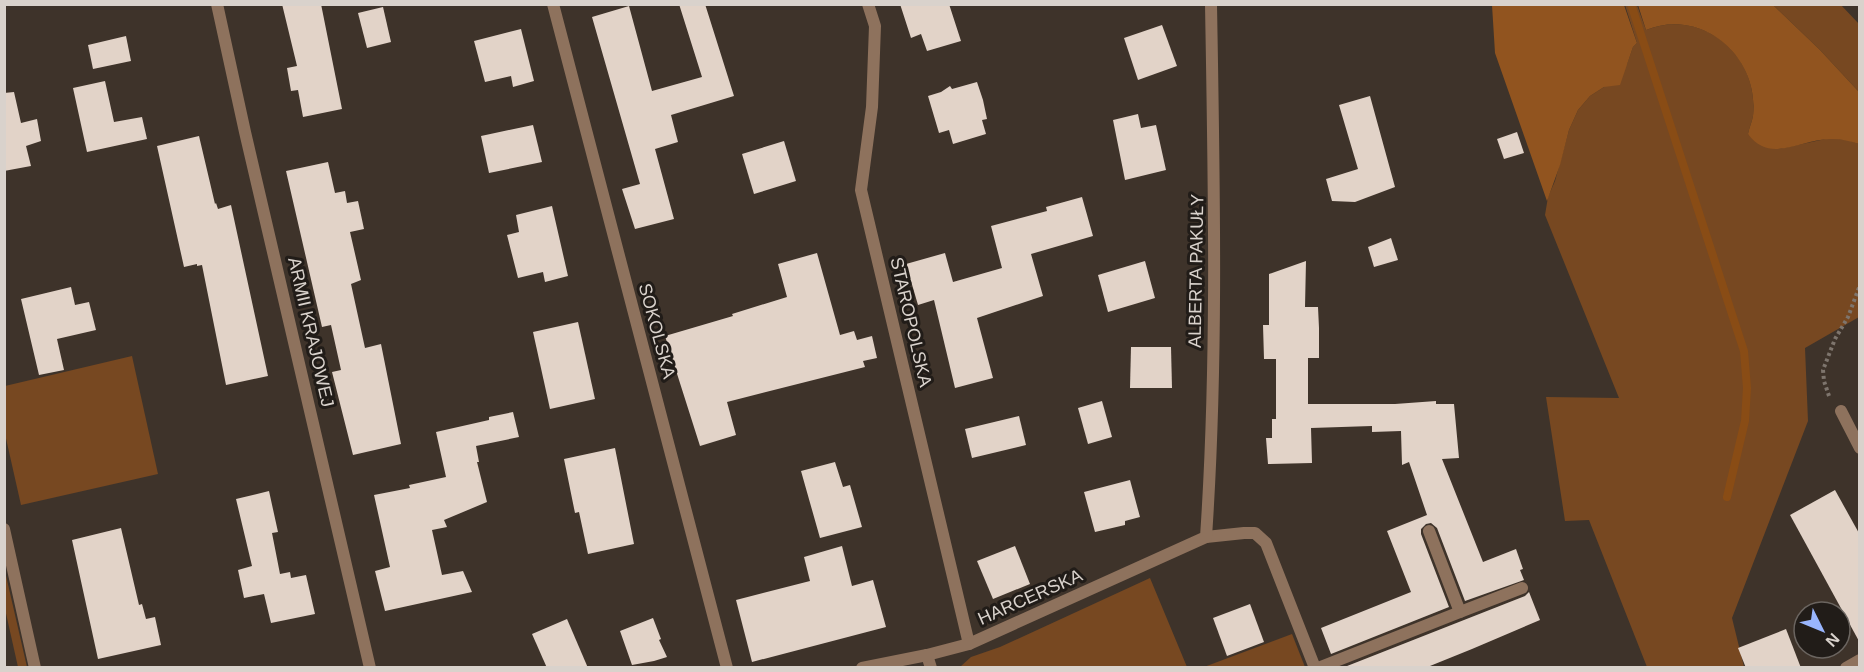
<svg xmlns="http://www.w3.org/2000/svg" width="1864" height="672" font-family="Helvetica,sans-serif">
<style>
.green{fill:#774821}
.forest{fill:#91541f}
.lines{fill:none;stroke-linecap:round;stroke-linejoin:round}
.stream{stroke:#894c15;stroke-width:8}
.building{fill:#e2d3c8}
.path{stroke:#7e756d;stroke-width:4;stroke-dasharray:3 3;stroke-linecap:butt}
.service{stroke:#8e725d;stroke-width:12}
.minor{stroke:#8e725d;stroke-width:12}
.labels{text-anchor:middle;stroke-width:6;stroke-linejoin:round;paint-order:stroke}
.street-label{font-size:18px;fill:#d9d2cc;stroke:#211c18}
</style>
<rect width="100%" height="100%" fill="#3e332a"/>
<!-- green -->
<g class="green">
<path d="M1625 5H1637L1646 30C1702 7 1760 56 1753 116 1752 122 1749 128 1748 134L1779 149 1830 138 1848 140 1859 144V317L1805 348 1808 421 1732 618 1744 667H1647L1589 520 1565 521 1546 397 1619 398 1545 215 1548 197 1555 181 1569 130 1578 110 1590 96 1604 87 1627 64 1633 47 1637 43Z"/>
<path d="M1773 5H1841L1859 24V92L1820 50Z"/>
<path d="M132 356 158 474 21 505 5 434V386Z"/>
<path d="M4 567 27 667H18L5 609Z"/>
<path d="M1150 578 1187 667H960L971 657 1000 647Z"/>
<path d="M1292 634 1305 667H1204Z"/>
</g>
<!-- forest -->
<g class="forest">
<path d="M1492 5H1624L1637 43 1633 47 1620 85 1604 87 1590 96 1578 110 1569 130 1560 165 1547 201 1495 53Z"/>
<path d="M1638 5H1773L1820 50 1859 92V144C1850 141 1842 139 1832 139 1801 138 1771 165 1748 134 1749 128 1752 122 1753 116 1760 57 1702 7 1646 30Z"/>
</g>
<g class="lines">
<!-- stream -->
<path class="stream" d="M1631 4 1744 351 1747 388 1745 421 1727 497"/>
</g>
<!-- building -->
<g class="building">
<path d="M282 4H321L342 109 303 117 298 90 291 91 287 68 297 66Z"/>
<path d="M679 4H705L734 96 671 115 678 142 655 149 674 219 635 229 622 189 640 184 592 17 629 6 652 91 702 77Z"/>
<path d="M900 4H949L961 41 927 51 921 34 911 38Z"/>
<path d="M383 7 391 42 367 48 358 13Z"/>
<path d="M1162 25 1177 66 1138 80 1124 38Z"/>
<path d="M521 29 534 81 513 87 511 76 485 82 474 41Z"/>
<path d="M126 36 131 61 93 69 88 45Z"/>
<path d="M105 81 114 122 142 117 147 139 87 152 73 88Z"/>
<path d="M977 82 983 100 987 119 982 120 986 134 953 144 949 130 939 133 928 96 941 92 950 86 952 89Z"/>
<path d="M14 92 21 123 37 119 41 141 26 146 31 166 4 171V93Z"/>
<path d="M1370 96 1395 187 1355 202 1332 201 1326 179 1358 169 1339 105Z"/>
<path d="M1138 114 1141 128 1156 125 1166 170 1125 180 1113 120Z"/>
<path d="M533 125 542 162 489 173 481 136Z"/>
<path d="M1517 132 1524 153 1504 159 1497 139Z"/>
<path d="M199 136 215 204 216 203 218 209 231 205 268 376 226 385 202 265 197 266V264L184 267 157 146Z"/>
<path d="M784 141 796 181 754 194 742 154Z"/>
<path d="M328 162 335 193 345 191 347 203 358 201 364 229 350 232 361 280 351 284 365 348 381 344 401 444 353 455 332 372 341 370 331 325 322 327 286 171Z"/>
<path d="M1082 197 1093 236 1031 254 1043 296 977 318 993 378 955 388 934 300 918 305 906 264 945 253 953 282 1002 268 991 226 1047 211 1046 207Z"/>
<path d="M552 206 568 276 545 282 543 272 518 278 507 235 519 232 516 215Z"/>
<path d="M1391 238 1398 260 1374 267 1368 247Z"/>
<path d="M817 253 840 335 854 331 857 340 872 336 877 358 863 361 865 367 727 402 736 435 700 446 665 336 733 316 732 314 787 297 778 264Z"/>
<path d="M1145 261 1155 298 1108 312 1098 275Z"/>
<path d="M1306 261 1305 307H1318L1319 328V358H1308V404H1395L1436 401V404H1454L1459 458 1442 459 1483 562 1516 549 1523 569 1520 570 1524 580 1465 601 1437 528 1431 523 1426 524 1421 529V534L1449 607 1331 654 1321 628 1411 592 1387 531 1427 515 1409 462 1402 465 1401 431 1372 432V426L1311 428 1312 463 1268 464 1266 438H1272V419H1276V359H1264L1263 325H1269V274Z"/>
<path d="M71 287 75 305 89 302 96 330 57 339 64 370 39 375 21 299Z"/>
<path d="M578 322 595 399 550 409 533 332Z"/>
<path d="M1131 347H1171L1172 388H1130Z"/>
<path d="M1102 401 1112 437 1088 444 1078 408Z"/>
<path d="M513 412 519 437 476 446 479 462H477L487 502 444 520 447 527 432 530 442 575 463 571 472 592 385 611 375 571 390 567 374 495 410 488 409 485 446 477 436 432 489 420V417Z"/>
<path d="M1019 416 1026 445 972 458 965 429Z"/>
<path d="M615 448 634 544 588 554 579 512 575 513 564 459Z"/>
<path d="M835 462 843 487 850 485 862 527 820 538 801 471Z"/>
<path d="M1130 480 1140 517 1125 521V525L1095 532 1084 492Z"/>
<path d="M1835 490 1860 535V643L1790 515Z"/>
<path d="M269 491 278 532 272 533 280 574 290 572 291 578 306 575 315 614 271 623 264 594 244 598 238 570 252 566 236 499Z"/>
<path d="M121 528 139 605 142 604 146 619 155 617 161 645 98 659 72 540Z"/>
<path d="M842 546 852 586 873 580 886 627 752 662 736 600 810 581 804 557Z"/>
<path d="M1015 546 1030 584 993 599 977 561Z"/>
<path d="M1529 592 1540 620 1472 649 1425 668H1342L1525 596Z"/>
<path d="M1250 604 1264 642 1227 656 1213 618Z"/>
<path d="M653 618 661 639 659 640 667 657 654 661 632 665 620 631Z"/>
<path d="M567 619 588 668H547L532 634Z"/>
<path d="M1786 629 1801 668H1746L1738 648Z"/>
</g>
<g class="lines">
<!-- path -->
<path class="path" d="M1829 396 1824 381 1823 370 1835 339 1848 317 1860 285"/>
<!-- service -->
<g class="service">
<path d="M1206 537 1244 533H1255L1266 543 1315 668"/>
<path d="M1460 612 1522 588"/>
<path d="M1318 668 1460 612 1429 531"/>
</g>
<!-- minor -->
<g class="minor">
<path d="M217 4 245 132 370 668"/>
<path d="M553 4 727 668"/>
<path d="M868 4 875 26 872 107 861 190 969 644"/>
<path d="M1841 411 1860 448"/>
<path d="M4 529 35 668"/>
<path d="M927 655 931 668"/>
<path d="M862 668 927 655 969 644 1206 537C1218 360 1214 182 1211 4"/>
<path d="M1846 668 1860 660"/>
</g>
</g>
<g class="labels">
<!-- street labels -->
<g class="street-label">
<text transform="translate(1196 271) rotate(-89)" y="6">ALBERTA PAKUŁY</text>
<text transform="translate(911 322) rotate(77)" y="6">STAROPOLSKA</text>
<text transform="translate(657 331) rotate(75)" y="6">SOKOLSKA</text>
<text transform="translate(311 332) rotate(77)" y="6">ARMII KRAJOWEJ</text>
<text transform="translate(1030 597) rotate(-24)" y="6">HARCERSKA</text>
</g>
</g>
<!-- border -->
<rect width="1864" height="672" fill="none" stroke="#d9d2cc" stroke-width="12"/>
<!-- north arrow -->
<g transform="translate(1822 630) rotate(133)"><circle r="28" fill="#211c18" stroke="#6b6560" stroke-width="1.5"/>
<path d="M0-4.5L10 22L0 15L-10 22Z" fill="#99b5fd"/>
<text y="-9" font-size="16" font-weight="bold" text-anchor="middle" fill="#d9d2cc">N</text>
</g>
</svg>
